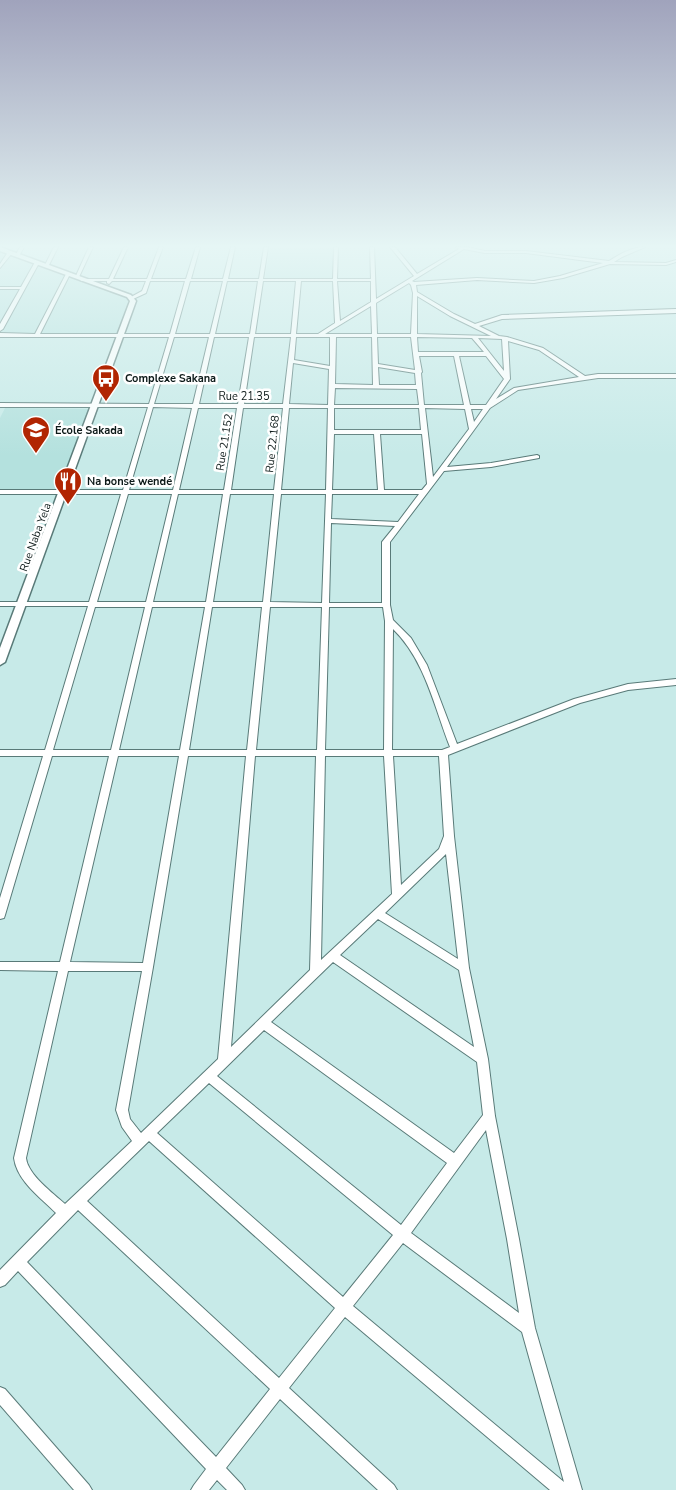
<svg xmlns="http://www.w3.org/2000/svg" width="676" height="1490" font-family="'Nunito Sans',sans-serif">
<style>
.built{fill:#b4e1de}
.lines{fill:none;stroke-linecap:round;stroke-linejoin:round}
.street-casing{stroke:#597a78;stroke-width:2}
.secondary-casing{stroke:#597a78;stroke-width:3}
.street{fill:#fff;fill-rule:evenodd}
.secondary{fill:#fff;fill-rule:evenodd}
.labels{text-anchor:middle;stroke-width:5;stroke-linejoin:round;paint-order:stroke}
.far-poi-label{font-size:11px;font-weight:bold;fill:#0d1a19;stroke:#fff;text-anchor:start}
.far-street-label{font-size:11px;fill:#0d1a19;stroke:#fff}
</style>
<rect width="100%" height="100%" fill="#c7eae8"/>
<!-- built -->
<g class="built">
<path d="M270 247H333V279L265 278Z"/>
<path d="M0 253 128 298 130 300 119 335H0Z"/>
<path d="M5 408 89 409 59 490H0V418Z"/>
</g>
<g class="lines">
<!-- street casing -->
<g class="street-casing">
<g id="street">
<path d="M20 247H24L19 256H15Z"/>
<path d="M54 247H58L48 267H44Z"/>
<path d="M89 247H93L79 277 75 278Z"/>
<path d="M124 247H128L113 279H147L159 247H163L151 279H186L196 247H200L191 279H223L231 247H235L228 279H259L264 247H268L263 279H333L334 247H338L337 279H371L370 247H374L376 299 414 276 390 247H395L417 274 459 249 456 247H467L485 251H526L609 261C620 254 632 247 645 247L622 257 614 262 666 263 676 260V262L666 265 610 264 563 278 534 283 477 280 416 285 417 292 454 314 475 324 502 315 676 309V313L502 319 479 326 499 336 507 337 543 348 585 376 598 374H676V378H598L518 390 490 408 447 467 491 463 537 455 539 456V458L491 467 444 471 390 542V605L393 620 411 638 427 665 457 744 574 699 628 684 676 679V685L628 690 580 703 448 755 454 836 469 968 488 1059 495 1116 519 1239 535 1328 582 1490H550L345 1317 289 1388 394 1485 397 1490H378L280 1399 226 1468 242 1485 245 1490H227L217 1480 209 1490H191L194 1485 206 1469 18 1271 5 1285 0 1287V1270L56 1213C41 1198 17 1181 14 1158L58 971 0 970V962H60L109 756H52L5 915 4 918 0 919V898L43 756H0V750H45L88 606H0V602H89L121 494H0V490H123L148 407H0V403L149 404 169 337H0V333L35 334 66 274 68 273 70 274 40 334H170L185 281H150L146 293 133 299 131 298V297L142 291 146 281H112L109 284 107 283V281H82L80 280 82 279H109ZM464 249 485 253H526L603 263 560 276 534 281 477 278 414 282 412 281ZM190 281H223L210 334H175ZM227 281H258L250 334H215ZM263 281H296L291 334H255ZM301 281H333L335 323 318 334H296ZM337 281H371V302L340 321ZM409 283 411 285 413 293 411 334H377L376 303ZM417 296 450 316 491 336 417 334ZM371 306 372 334H325ZM174 337H209L193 404H154ZM214 337H249L238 404H199ZM254 337H291L283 404H244ZM296 337H330V366L294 360ZM336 337H372L373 385 335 384ZM377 337H411L415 370 378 364ZM417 337 472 338 484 352H418ZM478 338 502 339 504 371ZM508 341 539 350 579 377 514 388 496 399 510 379ZM419 356H454L464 405H424L421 373 422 372ZM459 356H486L504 379 486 405H470ZM293 363 329 369 328 405 289 404ZM378 367 415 373 416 385H379ZM335 388 417 389 419 405H334ZM153 407 192 408 173 490H129ZM198 408H237L224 490H179ZM243 408H283L274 490H231ZM289 408H328L326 490H281ZM334 408H419L421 430H334ZM425 408 465 409 469 429 433 477ZM471 409H483L474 422ZM334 434H374L378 490H332ZM380 434H422L427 484 422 490H384ZM128 494H172L146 602H97ZM178 494H223L206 602H153ZM230 494H274L263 602H213ZM281 494H326L322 603 270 602ZM332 494H419L398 522 331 519ZM331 523 395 526 382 542V603H329ZM95 607H145L111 750H53ZM152 607H205L180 750H119ZM212 607H262L247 750H189ZM270 607H322L317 750H256ZM329 607H383L385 621 384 750H325ZM393 629C425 660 434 706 450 747L442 750H392ZM118 756H179L143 963 70 962ZM188 756H246L218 1059 141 1133 130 1119 128 1110 153 967ZM255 756H316L310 970 231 1047ZM325 756H384L392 894 321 960ZM393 756H439L444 836 439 849 401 885ZM446 854 458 959 385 913ZM378 919 459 970 474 1047 340 955ZM333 962 477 1062 483 1115 454 1153 271 1022ZM68 971H142L116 1110 122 1127 132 1141 65 1204C53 1193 28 1175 26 1158ZM264 1030 447 1163 401 1225 217 1076ZM209 1083 393 1235 343 1297 157 1133ZM486 1130 507 1239 519 1313 411 1233ZM149 1141 335 1308 279 1378 87 1201ZM78 1210 270 1389 216 1457 27 1262ZM403 1243 522 1332 564 1482 353 1306Z"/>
<path d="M8 252 12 253 0 268V264Z"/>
<path d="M35 262 39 263 3 329 0 331V324L20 289H0V287H21Z"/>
<path d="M0 1387 5 1389 89 1485 92 1490H74L0 1405Z"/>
</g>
</g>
<!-- secondary casing -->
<g class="secondary-casing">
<path id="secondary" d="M0 247 131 295 136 301 5 662 0 665V648L130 301 127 297 0 251Z"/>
</g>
<!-- street -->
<use href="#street" class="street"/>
<!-- secondary -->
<use href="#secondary" class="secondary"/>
</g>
<!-- sky -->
<linearGradient id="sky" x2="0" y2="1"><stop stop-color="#a0a3bc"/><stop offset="0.54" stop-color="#e6f6f5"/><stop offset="1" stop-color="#e6f6f5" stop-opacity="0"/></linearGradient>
<rect width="676" height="456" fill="url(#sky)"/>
<!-- icons -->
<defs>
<g id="bus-pin" transform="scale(1.4375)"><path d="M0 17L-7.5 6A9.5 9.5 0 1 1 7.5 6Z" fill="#b12502" stroke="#fff"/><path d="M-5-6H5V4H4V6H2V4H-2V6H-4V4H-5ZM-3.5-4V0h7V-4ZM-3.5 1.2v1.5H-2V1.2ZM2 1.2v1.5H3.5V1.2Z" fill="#fff"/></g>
<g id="school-pin" transform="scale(1.4375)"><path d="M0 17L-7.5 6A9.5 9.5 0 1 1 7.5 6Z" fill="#b12502" stroke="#fff"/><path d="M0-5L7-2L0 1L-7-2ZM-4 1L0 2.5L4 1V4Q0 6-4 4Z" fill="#fff"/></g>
<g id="restaurant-pin" transform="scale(1.4375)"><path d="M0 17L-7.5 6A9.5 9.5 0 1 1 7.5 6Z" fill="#b12502" stroke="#fff"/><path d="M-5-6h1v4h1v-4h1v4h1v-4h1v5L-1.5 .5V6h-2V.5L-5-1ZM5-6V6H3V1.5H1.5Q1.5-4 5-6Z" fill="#fff"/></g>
</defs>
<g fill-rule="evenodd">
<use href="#bus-pin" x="106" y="378"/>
<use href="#school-pin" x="36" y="430"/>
<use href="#restaurant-pin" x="68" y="481"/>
</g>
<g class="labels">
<!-- far-poi labels -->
<g class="far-poi-label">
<text x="125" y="382">Complexe Sakana</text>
<text x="55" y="434">École Sakada</text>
<text x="87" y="485">Na bonse wendé</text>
</g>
<!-- far-street labels -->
<g class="far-street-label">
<text x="244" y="400">Rue 21.35</text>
<text transform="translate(224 442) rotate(-81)" y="4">Rue 21.152</text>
<text transform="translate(272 444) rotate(-84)" y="4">Rue 22.168</text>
<text transform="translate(35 537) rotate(-70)" y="4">Rue Naba Yela</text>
</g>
</g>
</svg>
